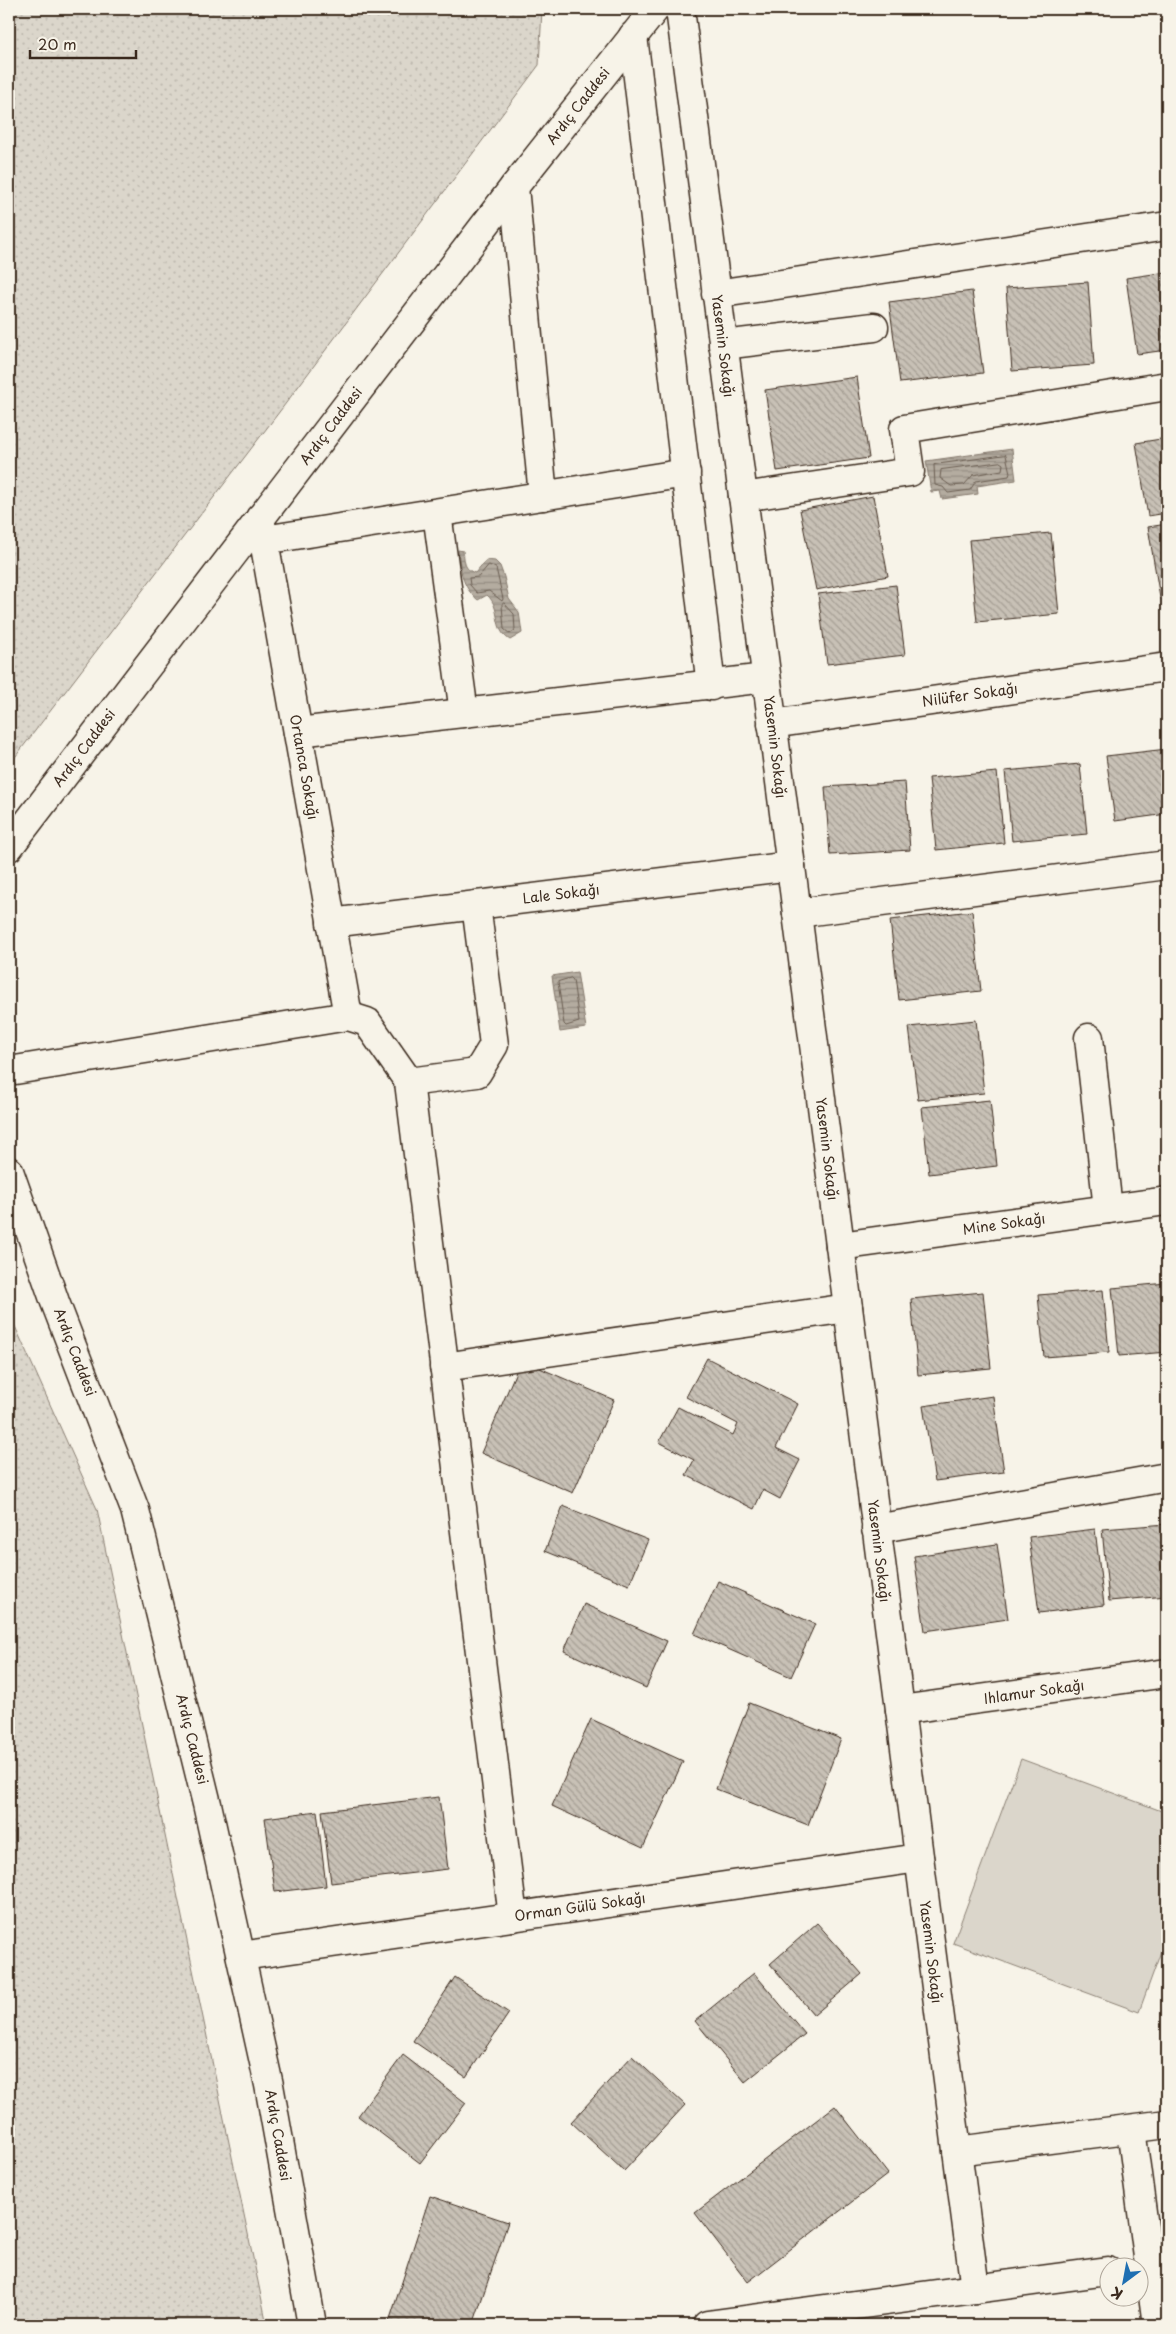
<svg xmlns="http://www.w3.org/2000/svg" width="1176" height="2334" font-family="'Playpen Sans',sans-serif">
<style>
.green{fill:url(#green-dots);stroke:#8b8074}
.pitch{fill:#dbd6cb;stroke:#8b8074}
.water{fill:url(#water-rules);stroke:#84786c}
.lines{fill:none;stroke-linecap:round;stroke-linejoin:round}
.shore{stroke:#6b5e52;stroke-width:1}
.building{fill:url(#building-back-hatch);stroke:#3b2a1e}
.minor-casing{stroke:#3b2a1e;stroke-width:31}
.minor{stroke:#f7f3e8;stroke-width:28}
.labels{text-anchor:middle;stroke-width:4;stroke-linejoin:round;paint-order:stroke}
.street-label{font-size:14px;fill:#3b2a1e;stroke:#f7f3e8}
</style>
<defs>
<pattern id="green-dots" width="8" height="8" patternUnits="userSpaceOnUse" patternTransform="scale(1.25)"><rect width="8" height="8" fill="#dbd6cb"/><path d="M2 2h.1M6 6h.1" fill="none" stroke="#bdb8ae" stroke-width="1.8" stroke-linecap="round"/></pattern>
<pattern id="water-rules" width="6" height="5" patternUnits="userSpaceOnUse" patternTransform="scale(1.25)"><rect width="6" height="5" fill="#b4aca0"/><path d="M0 2.5h6" fill="none" stroke="#948c82"/></pattern>
<pattern id="building-back-hatch" width="6" height="6" patternUnits="userSpaceOnUse" patternTransform="scale(1.25)"><rect width="6" height="6" fill="#c8c1b6"/><path d="M-1 5l2 2M0 0l6 6M5-1l2 2" fill="none" stroke="#a49d93"/></pattern>
</defs>
<rect width="100%" height="100%" fill="#f7f3e8"/>
<filter id="ink" filterUnits="userSpaceOnUse"><feTurbulence type="fractalNoise" baseFrequency=".02" numOctaves="2"/><feDisplacementMap in="SourceGraphic" scale="10" xChannelSelector="R" yChannelSelector="G"/><feConvolveMatrix kernelMatrix="1 2 1 2 8 2 1 2 1" color-interpolation-filters="sRGB"/></filter>
<g filter="url(#ink)">
<!-- green -->
<g class="green">
<path d="M9 9H542L539 65 283 407 9 765Z"/>
<path d="M9 1313 97 1509 267 2325H9Z"/>
</g>
<!-- pitch -->
<path class="pitch" d="M1021 1759 1167 1813V1935L1139 2012 953 1943Z"/>
<!-- water -->
<g class="water">
<path d="M1012 449 1016 480 977 486 978 494 942 499 940 491 931 492 926 461Z"/>
<path d="M458 550 463 551C465 561 463 569 475 573L486 560 495 561 500 566 504 577 509 599 519 612 522 633 510 640C492 629 502 608 487 595L478 600C461 586 461 571 458 550Z"/>
<path d="M577 972 586 1028 560 1032 552 976Z"/>
</g>
<g class="lines">
<!-- shore -->
<g class="shore">
<path d="M1006 455 1010 473 1009 476 976 481 970 490 948 493 943 487 935 485 934 465Z"/>
<path d="M1000 462 1003 464 1002 470 973 475 964 485 951 486 940 478 941 470Z"/>
<path d="M489 565 496 568 503 599 502 601 489 591 477 593 470 585 469 578 478 577Z"/>
<path d="M504 603 514 614 515 630 510 634 504 629 502 605Z"/>
<path d="M571 978 573 980 579 1022 566 1026 564 1024 558 982Z"/>
</g>
</g>
<!-- building -->
<g class="building">
<path d="M1167 272V350L1137 354 1126 278Z"/>
<path d="M1088 282 1094 365 1012 371 1006 288Z"/>
<path d="M972 291 983 373 900 383 889 302Z"/>
<path d="M857 377 869 458 777 471 765 390Z"/>
<path d="M1167 438V513L1148 516 1136 443Z"/>
<path d="M873 496 888 576 816 590 800 510Z"/>
<path d="M1167 524V597L1160 598 1148 527Z"/>
<path d="M1051 533 1059 614 977 622 969 540Z"/>
<path d="M896 585 905 655 827 664 818 594Z"/>
<path d="M1167 749V814L1115 821 1106 756Z"/>
<path d="M1080 764 1087 834 1012 841 1005 771Z"/>
<path d="M997 772 1004 843 936 850 929 778Z"/>
<path d="M905 782 910 850 830 855 825 787Z"/>
<path d="M972 911 981 991 899 1000 890 920Z"/>
<path d="M976 1020 984 1093 918 1100 909 1027Z"/>
<path d="M990 1100 997 1166 929 1174 922 1107Z"/>
<path d="M1167 1283V1352L1119 1356 1112 1288Z"/>
<path d="M1103 1290 1109 1352 1044 1357 1038 1295Z"/>
<path d="M983 1292 991 1368 918 1375 911 1299Z"/>
<path d="M707 1358 798 1404 776 1448 800 1460 780 1499 763 1490 754 1509 686 1475 694 1460 659 1442 678 1407 733 1435 738 1424 686 1397Z"/>
<path d="M521 1360 614 1400 573 1493 481 1453Z"/>
<path d="M993 1396 1004 1472 935 1481 923 1406Z"/>
<path d="M563 1506 648 1540 629 1585 545 1551Z"/>
<path d="M1167 1524V1596L1109 1601 1102 1529Z"/>
<path d="M1095 1529 1104 1605 1039 1613 1029 1537Z"/>
<path d="M997 1544 1008 1619 925 1631 914 1556Z"/>
<path d="M718 1581 815 1624 791 1677 694 1634Z"/>
<path d="M584 1604 667 1641 646 1688 564 1651Z"/>
<path d="M749 1703 841 1739 808 1825 716 1789Z"/>
<path d="M591 1719 683 1761 643 1848 552 1806Z"/>
<path d="M439 1797 448 1869 331 1883 322 1811Z"/>
<path d="M317 1811 326 1886 275 1892 265 1818Z"/>
<path d="M817 1923 862 1974 814 2015 770 1964Z"/>
<path d="M754 1973 805 2034 745 2082 695 2021Z"/>
<path d="M455 1977 509 2013 466 2077 413 2041Z"/>
<path d="M403 2055 466 2103 420 2163 358 2116Z"/>
<path d="M632 2056 685 2105 624 2171 571 2122Z"/>
<path d="M835 2106 888 2174 748 2282 695 2213Z"/>
<path d="M430 2196 508 2222 473 2325H388Z"/>
</g>
<g class="lines">
<!-- minor casing -->
<g class="minor-casing">
<g id="minor">
<path d="M680 9 975 2289"/>
<path d="M633 36 711 686"/>
<path d="M514 187 543 496"/>
<path d="M716 294 1167 226"/>
<path d="M723 345 874 327"/>
<path d="M743 497 910 472 904 429 1167 386"/>
<path d="M437 513 464 713"/>
<path d="M260 518 348 1016"/>
<path d="M264 540 686 473"/>
<path d="M772 724 1167 667"/>
<path d="M298 732 766 678"/>
<path d="M9 847 514 187 655 9"/>
<path d="M797 913 1167 865"/>
<path d="M331 923 791 866"/>
<path d="M1089 1038 1108 1209"/>
<path d="M9 1071 348 1016 367 1022 409 1082 513 1917"/>
<path d="M409 1082 477 1073 494 1045 476 905"/>
<path d="M9 1171 55 1302 135 1510 207 1804 269 2085 312 2325"/>
<path d="M840 1246 1167 1201"/>
<path d="M444 1367 848 1308"/>
<path d="M876 1529 1167 1477"/>
<path d="M900 1710 1167 1673"/>
<path d="M241 1956 919 1858"/>
<path d="M1131 2129 1157 2325"/>
<path d="M957 2151 1167 2124"/>
<path d="M707 2325 1108 2271"/>
</g>
</g>
<!-- minor -->
<use href="#minor" class="minor"/>
</g>
</g>
<g class="labels">
<!-- street labels -->
<g class="street-label">
<text transform="translate(578 106) rotate(-52)" y="5">Ardıç Caddesi</text>
<text transform="translate(723 346) rotate(83)" y="5">Yasemin Sokağı</text>
<text transform="translate(331 426) rotate(-53)" y="5">Ardıç Caddesi</text>
<text transform="translate(970 695) rotate(-8)" y="5">Nilüfer Sokağı</text>
<text transform="translate(775 747) rotate(83)" y="5">Yasemin Sokağı</text>
<text transform="translate(84 748) rotate(-53)" y="5">Ardıç Caddesi</text>
<text transform="translate(304 767) rotate(80)" y="5">Ortanca Sokağı</text>
<text transform="translate(561 894) rotate(-7)" y="5">Lale Sokağı</text>
<text transform="translate(827 1149) rotate(83)" y="5">Yasemin Sokağı</text>
<text transform="translate(1004 1224) rotate(-8)" y="5">Mine Sokağı</text>
<text transform="translate(75 1352) rotate(69)" y="5">Ardıç Caddesi</text>
<text transform="translate(879 1551) rotate(83)" y="5">Yasemin Sokağı</text>
<text transform="translate(1034 1692) rotate(-8)" y="5">Ihlamur Sokağı</text>
<text transform="translate(192 1739) rotate(76)" y="5">Ardıç Caddesi</text>
<text transform="translate(580 1907) rotate(-8)" y="5">Orman Gülü Sokağı</text>
<text transform="translate(931 1952) rotate(83)" y="5">Yasemin Sokağı</text>
<text transform="translate(278 2135) rotate(80)" y="5">Ardıç Caddesi</text>
</g>
</g>
<!-- margin -->
<rect width="1176" height="2334" fill="none" stroke="#f7f3e8" stroke-width="30"/>
<rect x="15" y="15" width="1146" height="2304" fill="none" stroke="#3b2a1e" stroke-width="2" filter="url(#ink)"/>
<!-- north arrow -->
<g transform="translate(1124 2282) rotate(212)"><circle r="24" fill="#f7f3e8" stroke="#aca397"/>
<path d="M0-4L9 19L0 12L-9 19Z" fill="#1f6fb2"/>
<text y="-8" font-size="14" font-weight="bold" text-anchor="middle" fill="#3b2a1e">K</text>
</g>
<!-- scale -->
<path d="M30 50v8h106v-8" fill="none" stroke="#3b2a1e" stroke-width="2.5"/>
<text x="38" y="50" font-size="15" fill="#3b2a1e" stroke="#f7f3e8" stroke-width="4" paint-order="stroke">20 m</text>
</svg>
